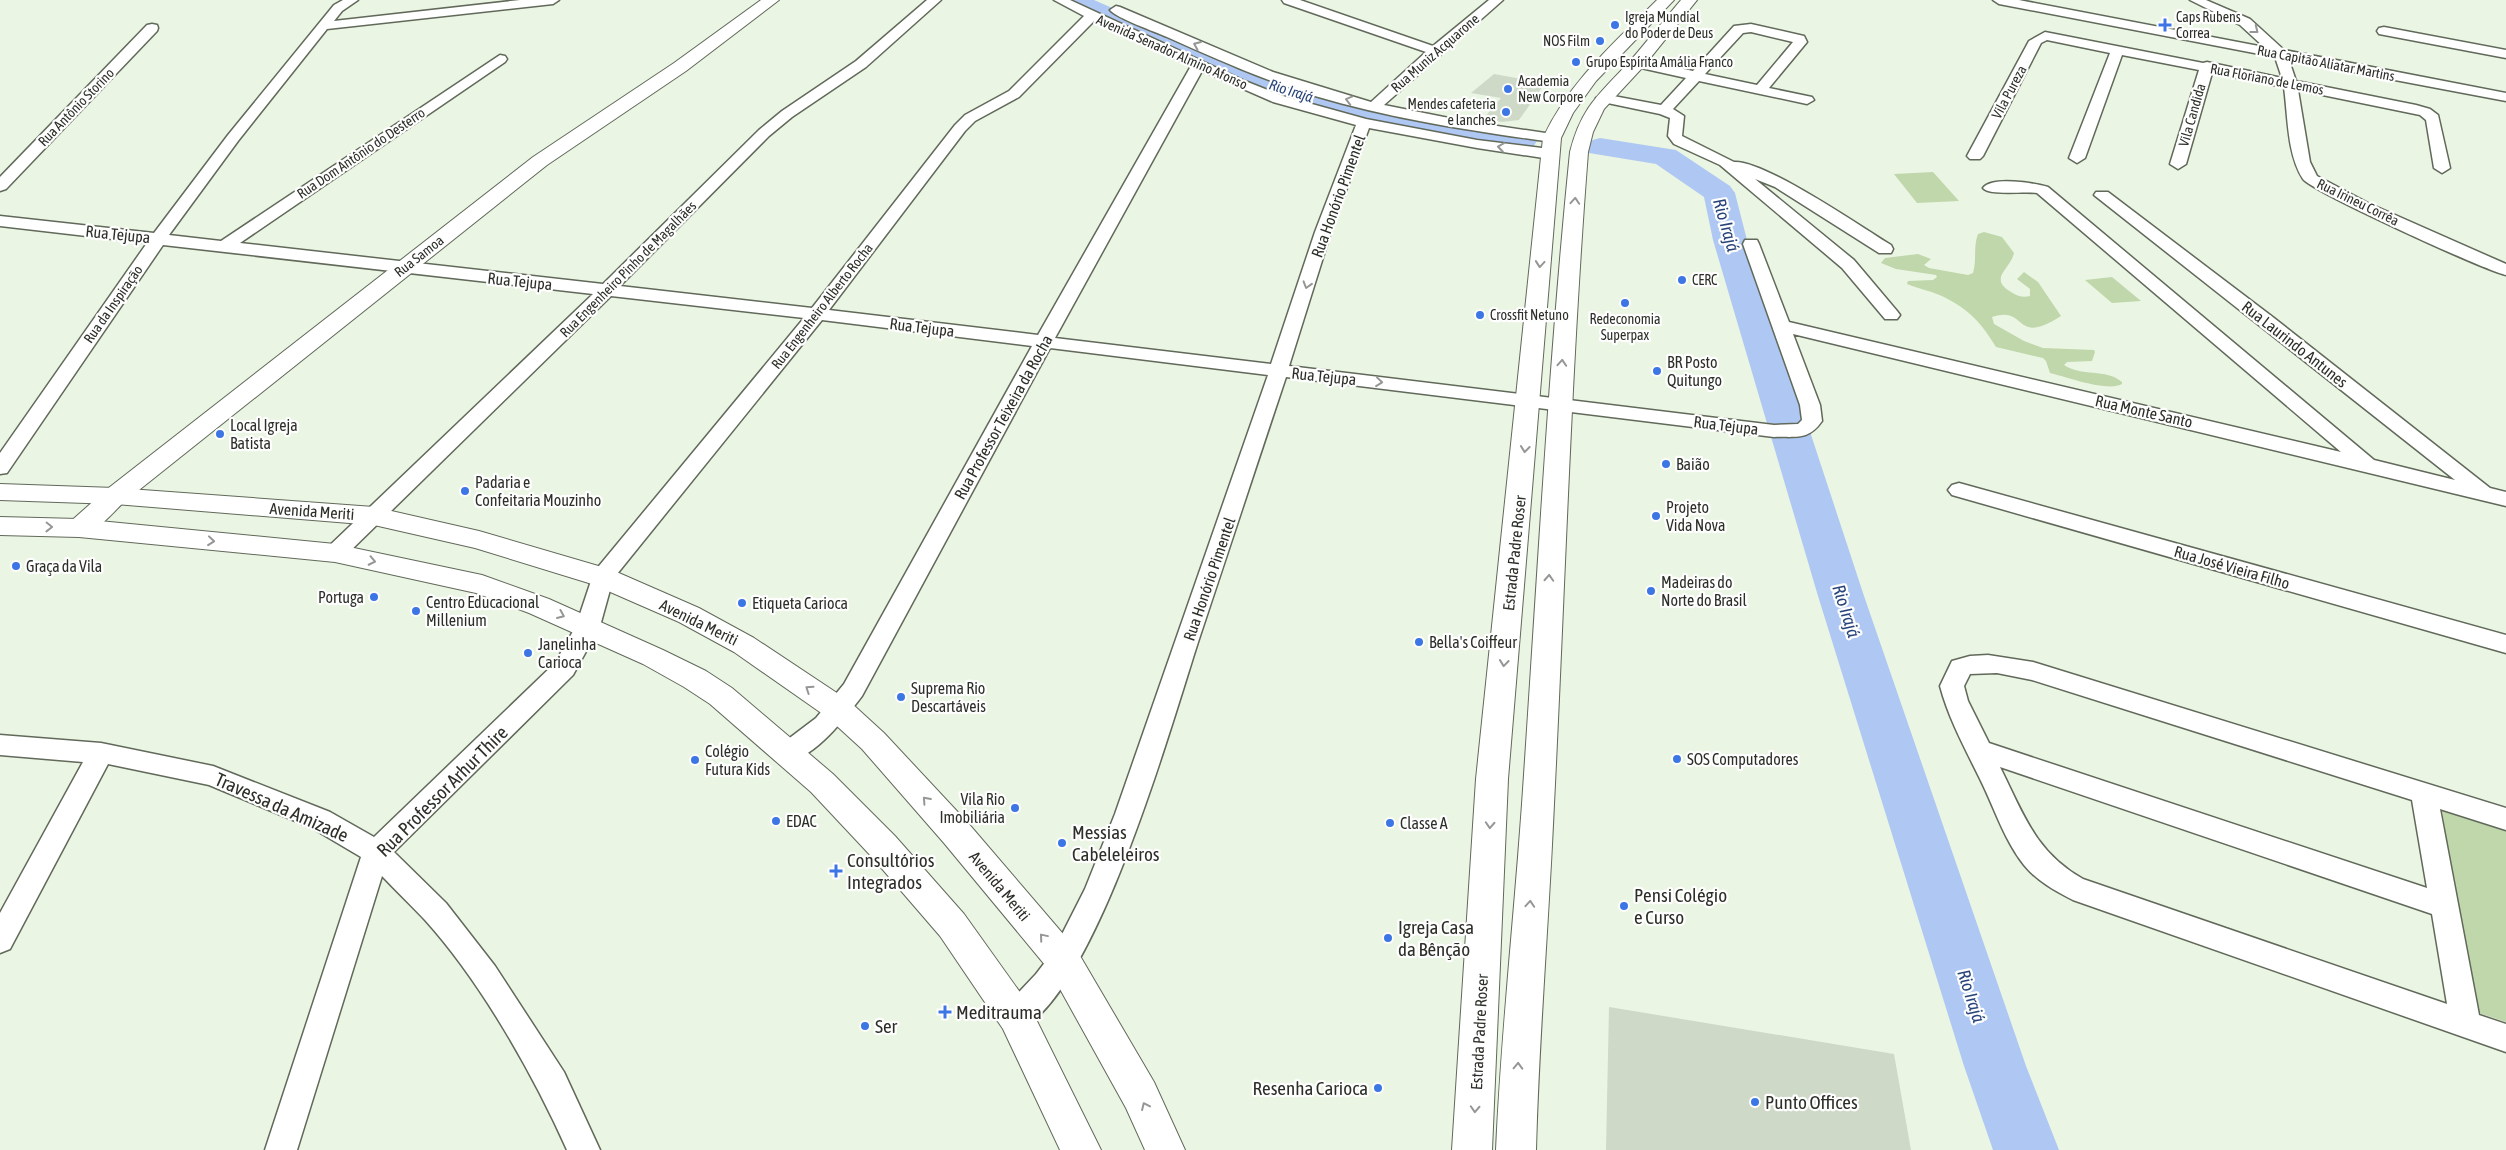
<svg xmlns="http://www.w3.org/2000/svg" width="2506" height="1150" font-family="'Asap Condensed',sans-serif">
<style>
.green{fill:#bfd7ab}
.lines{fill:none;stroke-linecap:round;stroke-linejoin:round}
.river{fill:#afc8f3;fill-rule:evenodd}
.building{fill:#cfd9c8}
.minor-casing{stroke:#61695a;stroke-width:3}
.tertiary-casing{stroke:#61695a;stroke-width:2}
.primary-casing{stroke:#61695a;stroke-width:2}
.minor{fill:#fff;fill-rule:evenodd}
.tertiary{fill:#fff;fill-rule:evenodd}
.primary{fill:#fff;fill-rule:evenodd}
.oneway{stroke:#959794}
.poi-dot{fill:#3c75e4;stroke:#fefefe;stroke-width:2}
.labels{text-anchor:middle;stroke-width:4.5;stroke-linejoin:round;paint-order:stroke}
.far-poi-label{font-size:14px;fill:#2b2f28;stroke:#fefefe;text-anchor:start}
.far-street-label{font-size:14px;fill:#2b2f28;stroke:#fefefe}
.far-water-label{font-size:15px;font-style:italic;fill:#28447a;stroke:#fefefe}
.street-label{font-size:16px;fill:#2b2f28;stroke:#fefefe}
.poi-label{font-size:16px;fill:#2b2f28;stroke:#fefefe;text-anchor:start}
.water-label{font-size:18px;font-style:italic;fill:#28447a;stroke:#fefefe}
.near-street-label{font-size:19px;fill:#2b2f28;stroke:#fefefe}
.near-poi-label{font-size:19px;fill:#2b2f28;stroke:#fefefe;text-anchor:start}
</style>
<rect width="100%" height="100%" fill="#ebf5e3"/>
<!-- green -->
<g class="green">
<path d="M1933 172 1959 201 1917 203 1894 174Z"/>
<path d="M1984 232 2002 237 2014 253C2010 270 1988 278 2011 292 2017 296 2023 298 2030 296V289L2017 279 2024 272 2038 282 2061 316C2013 347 2028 305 1992 317L1994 324 2024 341 2043 348 2094 350 2095 352 2092 361 2067 362 2064 365C2081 377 2106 368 2122 382V384C2109 392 2069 378 2054 374L2050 373 2046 361 2043 358 1996 347C1982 324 1970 310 1944 297 1932 291 1919 289 1907 284L1908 281 1933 280 1937 277 1936 275 1896 269 1881 263 1885 258 1918 254 1931 259 1924 265 1929 268 1968 275 1973 273C1977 259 1973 247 1978 234Z"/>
<path d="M2112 277 2141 301 2112 303 2085 280Z"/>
<path d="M2441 803 2506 823V1022L2470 1010Z"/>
</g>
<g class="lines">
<!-- river -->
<g class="river">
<path d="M1061 0H1094L1243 65 1344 100 1407 114 1522 132 1533 135 1537 141 1533 147 1522 150C1457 140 1392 131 1328 113 1236 88 1150 44 1064 5Z"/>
<path d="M1600 138 1676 150 1730 186 1735 193 1747 240 1864 596 2026 1066 2059 1150H1993L1964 1066 1818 596 1713 240 1704 197 1656 164 1589 153 1585 147 1589 141Z"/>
</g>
</g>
<!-- building -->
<g class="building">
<path d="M1494 74 1545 83 1519 120 1502 122 1483 119 1501 98 1471 93Z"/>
<path d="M1609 1007 1894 1054 1911 1150H1606Z"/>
</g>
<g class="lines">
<!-- minor casing -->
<g class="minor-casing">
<g id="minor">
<path d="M343 0H358L342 11 334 21 520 0H559L553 4 327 29 238 141 169 235 221 241 500 55 505 56 507 59 505 62 240 243 603 284 759 130 782 111 856 61 927 0H941L866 67 792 117 769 136 620 286 812 308 955 125 965 115 1009 91 1084 16 1054 0H1070L1245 81 1283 96 1366 119 1477 140 1550 149 1558 154 1550 159 1477 148 1369 128 1331 232 1289 366 1774 425 1798 424 1802 420 1800 405 1743 244 1745 240H1757L1759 244 1789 322 2341 452 2037 193C2024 191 1989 196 1983 188 1992 176 2034 183 2048 187L2374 460 2455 480 2094 195 2096 192H2108L2274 318 2490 488 2506 492V506L1793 334 1820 405 1822 421C1808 441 1796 436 1774 437L1286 377C1257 463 1229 550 1200 636 1173 718 1095 1001 1016 1031L1005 1027 1001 1017 1005 1007 1036 974 1053 952 1085 889 1115 814 1268 375 1050 348 862 696C846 717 807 769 779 760L775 753 779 746 816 718 844 684 1032 346 822 320 613 579 600 626 573 675 394 852 446 903 495 966 564 1072 600 1150H567C533 1074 481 982 425 920 411 905 396 891 382 876L297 1150H265L361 857 312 828 209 785 108 764 10 949 0 953V913L83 762 0 755V735L101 743 213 766 330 812 374 837 555 663 576 626 594 572 804 318 611 296 343 558 335 560 327 558 324 553 327 548 593 294 163 245 7 473 0 474V453L147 243 0 226V216L154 233 228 135 334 5ZM1094 21 1191 66 1038 335 829 310 965 131 975 121 1019 97ZM1202 71 1273 102 1356 125 1315 232 1271 364 1055 338Z"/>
<path d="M1282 0H1300L1433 46 1489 0H1503L1384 105 1464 121 1552 134 1559 138 1552 142C1472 131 1392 119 1315 96 1264 80 1216 59 1167 37 1156 32 1116 18 1110 10L1116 6 1120 7 1273 72 1371 102 1426 52 1284 3Z"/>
<path d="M1993 0H2019L2264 47 2240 25 2190 0H2206L2250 19 2284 50 2506 93V101L2289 60 2296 81 2416 105 2430 109 2438 115 2450 168 2442 173 2434 168 2426 120 2420 115 2298 90 2310 162 2317 176 2368 203 2506 264V275C2484 270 2311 191 2303 179 2287 154 2288 117 2284 87L2212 73 2186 164 2178 169 2170 164 2199 70 2122 55 2085 158 2077 163 2069 158 2110 53 2047 40 2041 43 1983 156 1980 159H1970L1967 156 2029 41 2045 32 2203 63 2207 62 2282 78 2275 57 1999 4Z"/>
<path d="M152 24 157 25 158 28 157 31 6 189 0 191V177L147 25Z"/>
<path d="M1751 24 1804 36 1807 42 1769 88 1812 97 1814 100 1807 104 1699 81 1673 109 1684 116 1682 136 1734 162C1763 159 1863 228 1891 245L1893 249 1891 253H1879L1775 187 1755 179 1854 260 1897 311 1900 315 1897 319H1885L1842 268 1720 165 1674 144 1668 136 1670 118 1660 114 1598 101 1596 98 1603 94 1661 105 1686 78 1632 66 1630 63 1632 60 1637 59 1693 71 1734 26ZM1751 32 1793 42 1757 85 1705 74 1743 33Z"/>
<path d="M2384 27 2506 50V58L2379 34 2377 31 2379 28Z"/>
<path d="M1959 483 2506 635V653L1952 495 1948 490 1952 485Z"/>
<path d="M1988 655 2033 662 2506 808V830L2440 809 2479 1015 2506 1024V1052L2073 900C2055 891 2037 881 2024 865 2005 841 1995 810 1982 783 1967 752 1949 720 1940 686L1952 661 1970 656ZM1997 673 2032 680 2412 800 2427 888 1989 743 1968 701 1964 686 1970 674ZM2000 767 2432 914 2447 1004 2083 879C2035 852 2023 813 2000 767Z"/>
</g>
</g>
<!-- tertiary casing -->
<g class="tertiary-casing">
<path id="tertiary" d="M761 0H779L686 71 547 165 124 502C109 516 92 540 70 534L66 528 70 522 106 490 533 157 674 63Z"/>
</g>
<!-- primary casing -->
<g class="primary-casing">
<g id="primary">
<path d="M1657 0H1674L1596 81 1573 113 1561 138 1508 779 1492 1150H1452L1476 779 1543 138C1569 82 1614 43 1657 0Z"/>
<path d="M1681 0H1697L1643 67 1604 109 1593 132 1588 152C1571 369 1565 587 1554 804 1549 919 1539 1034 1536 1150H1496C1501 1034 1514 919 1522 804 1537 586 1548 369 1570 152 1582 105 1600 94 1631 60 1648 40 1664 20 1681 0Z"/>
<path d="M0 484 115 488 374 507 479 531 612 570 699 608 754 638 849 701 884 733 968 823 1076 949 1154 1082 1185 1150H1145L1126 1108 1050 971 944 843 862 749 827 717 734 652 679 622 592 584 475 548 374 525 115 504 0 500Z"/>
<path d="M0 517 79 519 335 544 482 575 549 599 663 650 706 671 732 688 833 774 895 836 964 914 1029 1005 1101 1150H1060L1003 1029 940 936 871 856 811 792 710 704 684 687 643 664 529 613 476 593 335 562 79 537 0 535Z"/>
</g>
</g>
<!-- minor -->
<use href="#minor" class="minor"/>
<!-- tertiary -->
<use href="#tertiary" class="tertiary"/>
<!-- primary -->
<use href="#primary" class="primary"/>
</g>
<!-- one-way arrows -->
<defs><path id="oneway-chevron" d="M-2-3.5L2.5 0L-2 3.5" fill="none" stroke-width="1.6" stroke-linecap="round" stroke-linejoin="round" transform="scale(1.25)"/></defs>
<g class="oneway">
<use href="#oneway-chevron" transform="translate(2255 30) rotate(38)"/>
<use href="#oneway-chevron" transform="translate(1197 45) rotate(-157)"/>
<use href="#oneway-chevron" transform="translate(1349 100) rotate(-165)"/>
<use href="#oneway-chevron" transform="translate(1501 147) rotate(-172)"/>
<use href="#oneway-chevron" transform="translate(1575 201) rotate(-86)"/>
<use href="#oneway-chevron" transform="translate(1540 264) rotate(95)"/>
<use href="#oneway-chevron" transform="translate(1307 285) rotate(107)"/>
<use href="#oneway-chevron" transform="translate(1562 363) rotate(-86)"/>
<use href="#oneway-chevron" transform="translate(1379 382) rotate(6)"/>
<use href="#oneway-chevron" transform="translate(1525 449) rotate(96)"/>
<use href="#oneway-chevron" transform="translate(49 527) rotate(1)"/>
<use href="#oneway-chevron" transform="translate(211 541) rotate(6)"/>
<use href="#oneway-chevron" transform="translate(372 561) rotate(12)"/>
<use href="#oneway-chevron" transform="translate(1549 578) rotate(-87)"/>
<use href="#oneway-chevron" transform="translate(561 615) rotate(23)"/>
<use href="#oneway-chevron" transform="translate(1504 663) rotate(96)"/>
<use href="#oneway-chevron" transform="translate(809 689) rotate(-146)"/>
<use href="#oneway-chevron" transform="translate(926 800) rotate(-132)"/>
<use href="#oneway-chevron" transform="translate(1490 825) rotate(93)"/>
<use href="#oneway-chevron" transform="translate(1530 904) rotate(-86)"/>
<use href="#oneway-chevron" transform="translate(1043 937) rotate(-130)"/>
<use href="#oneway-chevron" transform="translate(1518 1066) rotate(-88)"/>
<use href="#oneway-chevron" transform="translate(1145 1106) rotate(-115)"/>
<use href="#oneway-chevron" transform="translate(1475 1109) rotate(93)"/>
</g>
<!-- markers -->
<g class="poi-dot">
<circle cx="1615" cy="25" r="5"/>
<path d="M2162.5 17.5h5v5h5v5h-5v5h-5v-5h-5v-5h5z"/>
<circle cx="1600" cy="41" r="5"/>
<circle cx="1576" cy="62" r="5"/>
<circle cx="1508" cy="89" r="5"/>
<circle cx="1506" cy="112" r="5"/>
<circle cx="1682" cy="280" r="5"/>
<circle cx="1625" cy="303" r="5"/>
<circle cx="1480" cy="315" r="5"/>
<circle cx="1657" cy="371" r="5"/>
<circle cx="220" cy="434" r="5"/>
<circle cx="1666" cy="464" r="5"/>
<circle cx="465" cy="491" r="5"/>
<circle cx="1656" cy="516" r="5"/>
<circle cx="16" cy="566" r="5"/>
<circle cx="1651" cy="591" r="5"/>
<circle cx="374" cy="597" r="5"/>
<circle cx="742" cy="603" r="5"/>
<circle cx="416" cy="611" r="5"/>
<circle cx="1419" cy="642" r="5"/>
<circle cx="528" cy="653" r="5"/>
<circle cx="901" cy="697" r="5"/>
<circle cx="1677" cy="759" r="5"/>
<circle cx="695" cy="760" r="5"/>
<circle cx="1015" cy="808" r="5"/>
<circle cx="776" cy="821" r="5"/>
<circle cx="1390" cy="823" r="5"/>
<circle cx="1062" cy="843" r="5"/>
<path d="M833.5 863.5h5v5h5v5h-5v5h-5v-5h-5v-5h5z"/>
<circle cx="1624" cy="906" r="5"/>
<circle cx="1388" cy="938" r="5"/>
<path d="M942.5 1004.5h5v5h5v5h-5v5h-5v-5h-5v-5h5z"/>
<circle cx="865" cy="1026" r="5"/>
<circle cx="1378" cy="1088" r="5"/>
<circle cx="1755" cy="1102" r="5"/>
</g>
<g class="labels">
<!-- far-poi labels -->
<g class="far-poi-label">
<text x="1625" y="22">Igreja Mundial<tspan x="1625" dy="16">do Poder de Deus</tspan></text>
<text x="2176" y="22">Caps Rubens<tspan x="2176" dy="16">Correa</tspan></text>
<text x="1590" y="46" text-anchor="end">NOS Film</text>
<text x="1586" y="67">Grupo Espírita Amália Franco</text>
<text x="1518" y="86">Academia<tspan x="1518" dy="16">New Corpore</tspan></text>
<text x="1496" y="109" text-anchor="end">Mendes cafeteria<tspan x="1496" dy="16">e lanches</tspan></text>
<text x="1692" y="285">CERC</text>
<text x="1490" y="320">Crossfit Netuno</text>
<text x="1625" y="324" text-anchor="middle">Redeconomia<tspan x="1625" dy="16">Superpax</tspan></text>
</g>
<!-- far-street labels -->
<g class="far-street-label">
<text transform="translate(1172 52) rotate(24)" y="5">Avenida Senador Almino Afonso</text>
<text transform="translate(1435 53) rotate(-41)" y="5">Rua Muniz Acquarone</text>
<text transform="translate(2326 63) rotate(11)" y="5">Rua Capitão Aliatar Martins</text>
<text transform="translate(2267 79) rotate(11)" y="5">Rua Floriano de Lemos</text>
<text transform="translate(2009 92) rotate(-62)" y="5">Vila Pureza</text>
<text transform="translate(76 107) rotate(-46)" y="5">Rua Antônio Storino</text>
<text transform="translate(2192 115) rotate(-74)" y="5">Vila Candida</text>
<text transform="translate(361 153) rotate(-34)" y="5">Rua Dom Antônio do Desterro</text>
<text transform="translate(2358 202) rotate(26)" y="5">Rua Irineu Corrêa</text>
<text transform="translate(419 256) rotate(-38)" y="5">Rua Samoa</text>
<text transform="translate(628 269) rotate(-45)" y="5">Rua Engenheiro Pinho de Magalhães</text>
<text transform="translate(113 304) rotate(-55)" y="5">Rua da Inspiração</text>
<text transform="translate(822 306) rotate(-52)" y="5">Rua Engenheiro Alberto Rocha</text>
</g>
<!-- far-water labels -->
<g class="far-water-label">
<text transform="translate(1291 91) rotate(18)" y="5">Rio Irajá</text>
</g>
<!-- street labels -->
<g class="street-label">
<text transform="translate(1338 196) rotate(-70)" y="6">Rua Honório Pimentel</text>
<text transform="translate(118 234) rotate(6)" y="6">Rua Tejupa</text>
<text transform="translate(520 281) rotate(6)" y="6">Rua Tejupa</text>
<text transform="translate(922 327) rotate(7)" y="6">Rua Tejupa</text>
<text transform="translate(2295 344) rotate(38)" y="6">Rua Laurindo Antunes</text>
<text transform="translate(1324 376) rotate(6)" y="6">Rua Tejupa</text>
<text transform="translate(2144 411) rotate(13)" y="6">Rua Monte Santo</text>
<text transform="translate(1003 417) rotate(-61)" y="6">Rua Professor Teixeira da Rocha</text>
<text transform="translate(1726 425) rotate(7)" y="6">Rua Tejupa</text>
<text transform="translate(312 511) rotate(4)" y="6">Avenida Meriti</text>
<text transform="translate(1514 553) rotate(-84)" y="6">Estrada Padre Roser</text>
<text transform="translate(2232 567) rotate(16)" y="6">Rua José Vieira Filho</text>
<text transform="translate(1209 579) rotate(-71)" y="6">Rua Honório Pimentel</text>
<text transform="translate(699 622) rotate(26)" y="6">Avenida Meriti</text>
<text transform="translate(1000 886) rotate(50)" y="6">Avenida Meriti</text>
<text transform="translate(1479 1032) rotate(-87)" y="6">Estrada Padre Roser</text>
</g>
<!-- poi labels -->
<g class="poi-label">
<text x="1667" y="368">BR Posto<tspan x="1667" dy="18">Quitungo</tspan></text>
<text x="230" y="431">Local Igreja<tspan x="230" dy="18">Batista</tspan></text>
<text x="1676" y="470">Baião</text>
<text x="475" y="488">Padaria e<tspan x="475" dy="18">Confeitaria Mouzinho</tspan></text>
<text x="1666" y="513">Projeto<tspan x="1666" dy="18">Vida Nova</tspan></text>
<text x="26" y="572">Graça da Vila</text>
<text x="1661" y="588">Madeiras do<tspan x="1661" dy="18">Norte do Brasil</tspan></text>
<text x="364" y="603" text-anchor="end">Portuga</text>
<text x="426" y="608">Centro Educacional<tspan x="426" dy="18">Millenium</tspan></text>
<text x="752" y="609">Etiqueta Carioca</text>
<text x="1429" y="648">Bella's Coiffeur</text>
<text x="538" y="650">Janelinha<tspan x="538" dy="18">Carioca</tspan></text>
<text x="911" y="694">Suprema Rio<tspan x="911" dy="18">Descartáveis</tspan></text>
<text x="705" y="757">Colégio<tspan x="705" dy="18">Futura Kids</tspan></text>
<text x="1687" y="765">SOS Computadores</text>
<text x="1005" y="805" text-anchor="end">Vila Rio<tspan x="1005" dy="18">Imobiliária</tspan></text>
<text x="786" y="827">EDAC</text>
<text x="1400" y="829">Classe A</text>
</g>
<!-- water labels -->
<g class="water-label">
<text transform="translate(1726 225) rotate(74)" y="6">Rio Irajá</text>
<text transform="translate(1846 611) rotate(72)" y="6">Rio Irajá</text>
<text transform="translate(1971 996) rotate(72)" y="6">Rio Irajá</text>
</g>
<!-- near-street labels -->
<g class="near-street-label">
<text transform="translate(442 791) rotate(-45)" y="7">Rua Professor Arhur Thire</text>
<text transform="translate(282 807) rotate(24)" y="7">Travessa da Amizade</text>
</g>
<!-- near-poi labels -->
<g class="near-poi-label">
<text x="1072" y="839">Messias<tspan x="1072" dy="22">Cabeleleiros</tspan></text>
<text x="847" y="867">Consultórios<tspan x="847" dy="22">Integrados</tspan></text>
<text x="1634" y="902">Pensi Colégio<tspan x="1634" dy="22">e Curso</tspan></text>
<text x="1398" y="934">Igreja Casa<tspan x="1398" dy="22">da Bênção</tspan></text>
<text x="956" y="1019">Meditrauma</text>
<text x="875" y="1033">Ser</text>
<text x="1368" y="1095" text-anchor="end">Resenha Carioca</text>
<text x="1765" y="1109">Punto Offices</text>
</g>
</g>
</svg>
